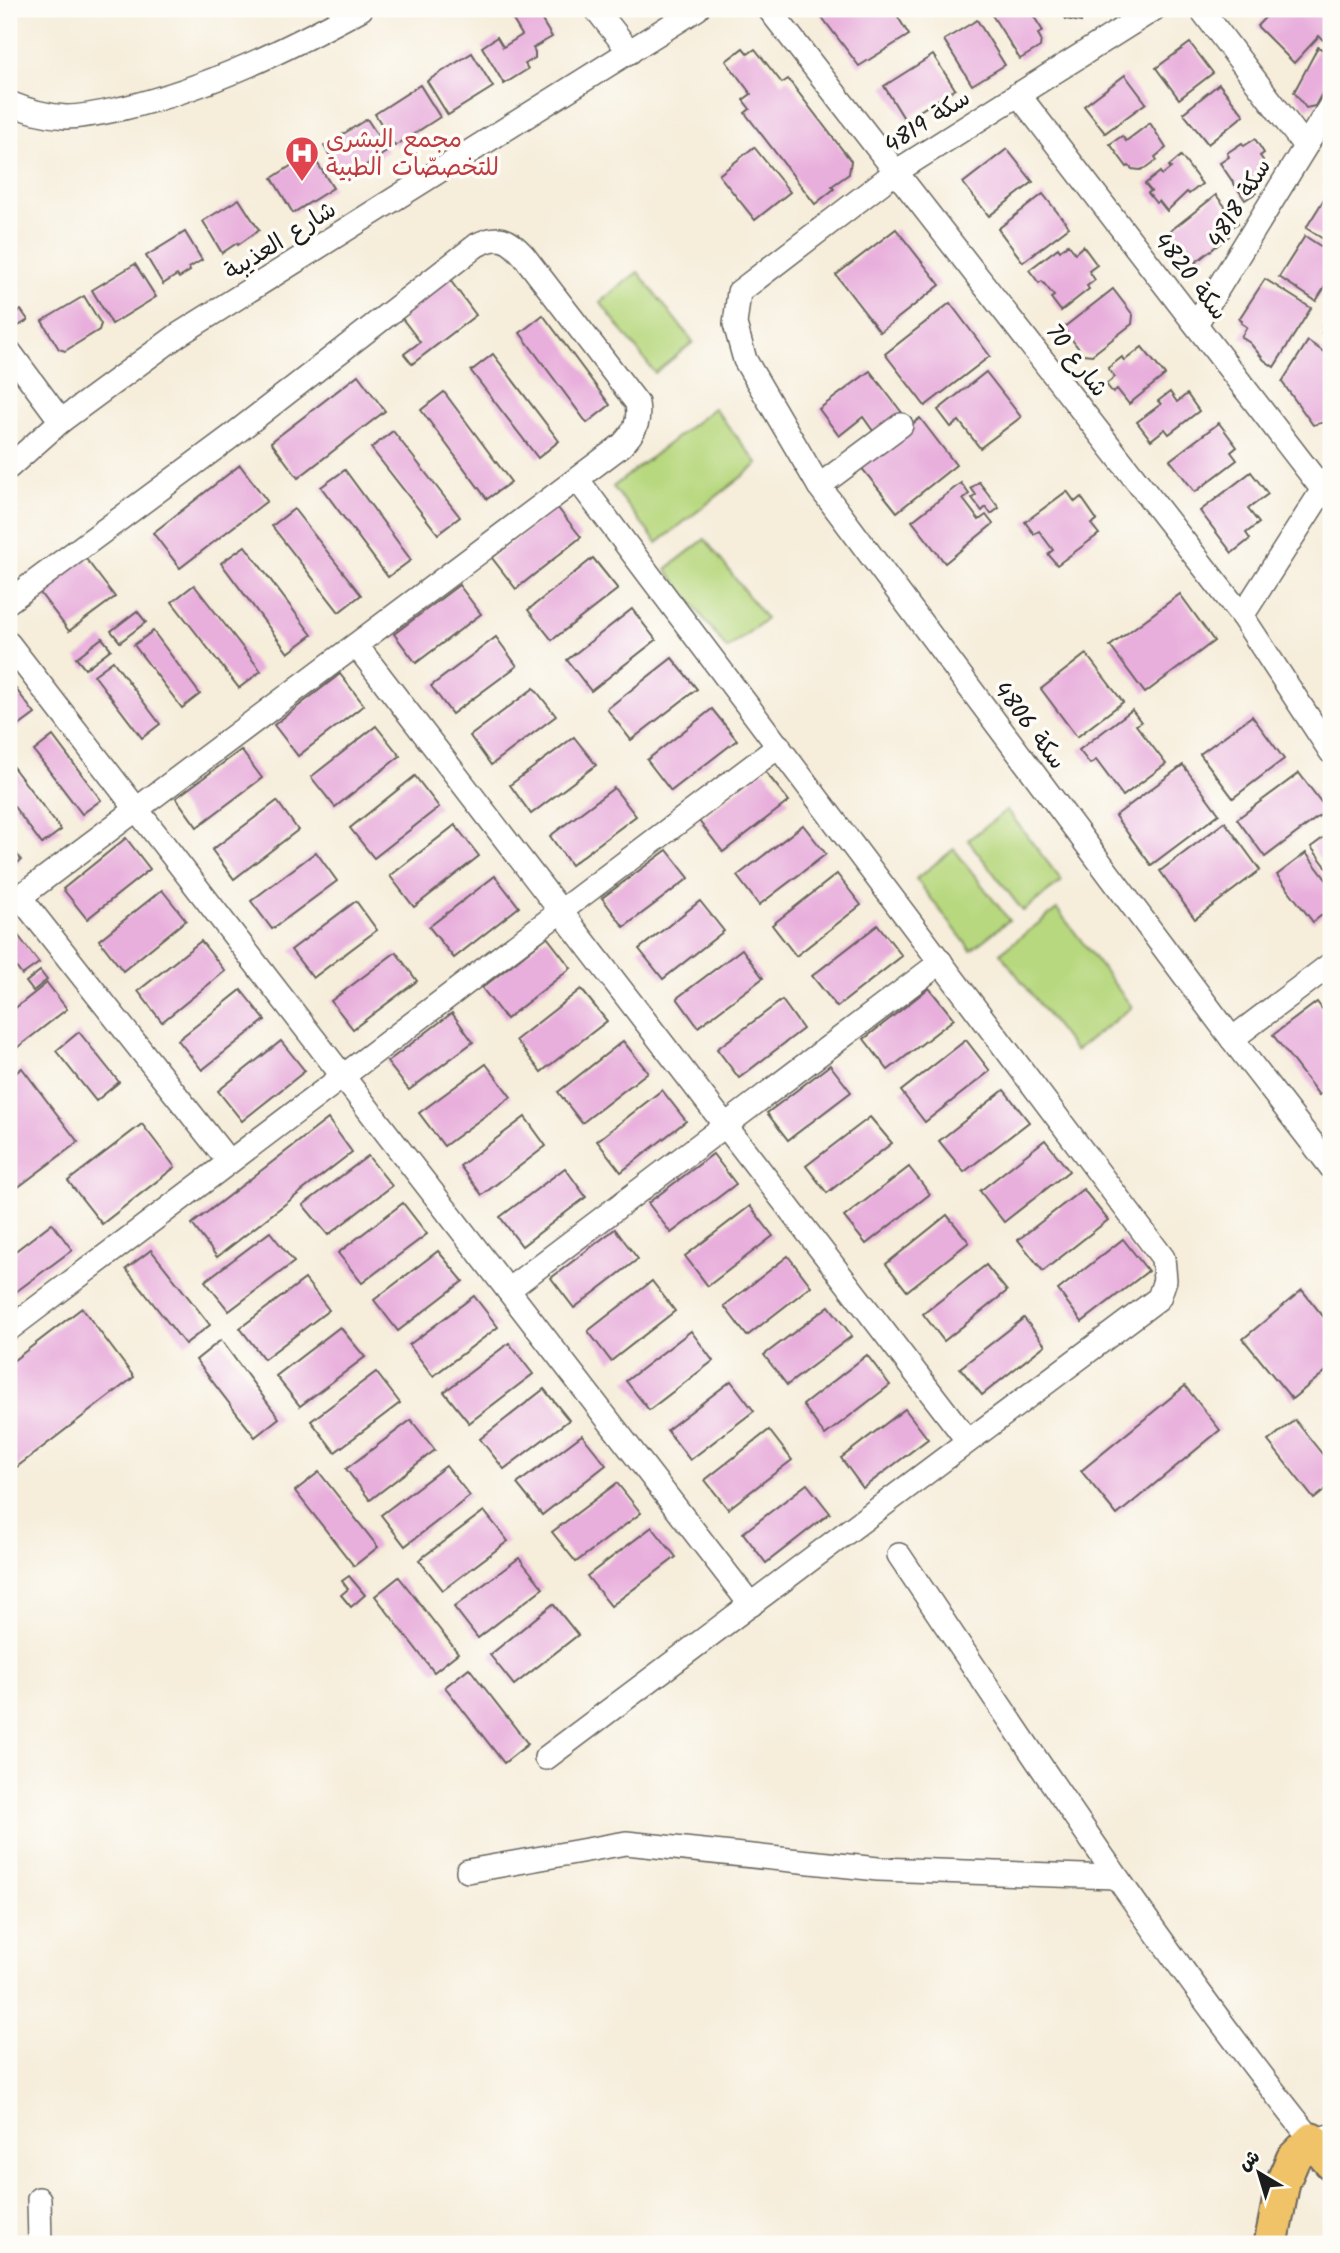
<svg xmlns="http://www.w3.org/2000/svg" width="1340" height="2253" font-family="Kalam,'Playpen Sans Arabic',sans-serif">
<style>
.green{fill:#b8d87f;stroke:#6a7a4e;stroke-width:2}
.building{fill:#e8aedc}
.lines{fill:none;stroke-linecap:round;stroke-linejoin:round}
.minor-casing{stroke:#68655e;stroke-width:26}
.highway-casing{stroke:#68655e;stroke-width:37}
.minor{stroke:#fff;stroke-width:23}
.highway{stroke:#f0c369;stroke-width:33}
.labels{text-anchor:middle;stroke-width:7;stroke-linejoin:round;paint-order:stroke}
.street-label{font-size:24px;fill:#1c1c1c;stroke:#fdfcf7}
.health-label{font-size:24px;fill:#be3a42;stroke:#fdfcf7;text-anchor:start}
</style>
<rect width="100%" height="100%" fill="#fdfcf7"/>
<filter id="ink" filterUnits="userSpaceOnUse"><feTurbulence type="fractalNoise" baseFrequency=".0143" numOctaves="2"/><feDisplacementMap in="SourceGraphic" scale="14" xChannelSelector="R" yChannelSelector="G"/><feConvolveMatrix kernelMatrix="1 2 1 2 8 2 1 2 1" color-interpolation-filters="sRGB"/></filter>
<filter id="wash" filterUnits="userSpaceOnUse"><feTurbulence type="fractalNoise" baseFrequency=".00686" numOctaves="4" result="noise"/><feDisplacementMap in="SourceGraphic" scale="28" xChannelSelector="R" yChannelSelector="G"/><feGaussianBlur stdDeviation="1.57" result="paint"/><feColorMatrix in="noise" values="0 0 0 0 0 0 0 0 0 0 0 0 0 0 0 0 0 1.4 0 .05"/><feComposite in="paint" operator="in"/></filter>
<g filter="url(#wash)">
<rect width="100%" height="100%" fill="#f6edda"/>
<!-- green -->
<g class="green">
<path d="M638 272 693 342 655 373 600 302Z"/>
<path d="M714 408 758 464 657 543 613 487Z"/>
<path d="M705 539 766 619 727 649 666 569Z"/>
<path d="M1007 810 1062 881 1023 911 968 840Z"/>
<path d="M954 849 1009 920 971 950 916 879Z"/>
<path d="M1057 909 1132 1007 1075 1051 1000 953Z"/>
</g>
<g id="blocks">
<!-- building -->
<g class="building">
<path d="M530 9H535L552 37 533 48 535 52V58L525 64 528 69 504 84 482 47 497 37 503 47 522 35 513 20Z"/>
<path d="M822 9H893L909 35 859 66 821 16Z"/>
<path d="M996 9H1029L1043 31 1038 34 1041 39 1040 47 1020 59 990 12Z"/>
<path d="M1063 9H1089L1088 13 1083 12 1081 22 1066 19 1062 13Z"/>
<path d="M1273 9H1331V46L1330 47 1319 36 1294 63 1257 26Z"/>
<path d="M977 20 1005 65 972 85 944 40Z"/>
<path d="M1190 43 1213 73 1179 99 1156 68Z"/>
<path d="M1318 47 1331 54V77L1315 106 1306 108 1294 92Z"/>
<path d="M743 48 748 54 755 49 782 83 788 79 851 161 849 174 832 186 834 189 815 204 745 113 750 109 743 100 751 94 726 61Z"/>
<path d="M472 53 493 87 448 115 427 81Z"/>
<path d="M933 55 955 89 905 120 884 86Z"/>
<path d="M1125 75 1146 103 1105 133 1084 106Z"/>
<path d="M1219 84 1244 115 1208 144 1183 113Z"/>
<path d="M420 85 440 117 395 146 375 114Z"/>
<path d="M367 119 388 151 344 179 324 146Z"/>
<path d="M1150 123 1166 148 1155 157 1157 160 1146 168 1140 170 1132 169 1129 166 1127 167 1110 144 1122 136 1126 141Z"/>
<path d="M1255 139 1264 153 1260 156 1263 160 1262 166 1259 168 1264 175 1251 185 1256 193 1245 200 1220 163 1229 157 1227 153 1242 143 1244 146Z"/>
<path d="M754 147 790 192 755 220 719 175Z"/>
<path d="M1007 149 1033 182 989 216 963 183Z"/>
<path d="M311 153 333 188 293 213 272 178Z"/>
<path d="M1181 156 1202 184 1189 194 1187 192 1167 211 1159 201 1156 203 1148 193 1151 191 1145 184 1160 172 1162 175 1171 168 1169 166Z"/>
<path d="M1331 188V244L1306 228Z"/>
<path d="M1043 194 1069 227 1023 262 998 229Z"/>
<path d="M1216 195 1238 223 1226 232 1229 236 1191 266 1170 238 1172 236 1169 232Z"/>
<path d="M239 199 259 230 238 245 237 243 222 253 203 221Z"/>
<path d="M896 229 940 285 880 332 836 275Z"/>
<path d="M185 232 202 260 189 268 190 271 179 278 177 275 163 284 146 256Z"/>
<path d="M1305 236 1331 253V277L1316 301 1279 277Z"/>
<path d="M1068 244 1075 253 1083 246 1097 265 1089 271 1095 280 1087 286 1089 289 1061 311 1051 298 1054 296 1042 281 1039 283 1029 270 1058 248 1060 251Z"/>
<path d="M135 264 156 297 112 324 92 290Z"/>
<path d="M447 276 476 315 412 364 404 354 420 342 398 313Z"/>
<path d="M1265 279 1311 308 1274 367 1264 360 1250 343 1241 337 1247 327 1241 323 1242 321 1239 319Z"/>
<path d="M1113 289 1133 315 1132 324 1092 355 1083 354 1063 328Z"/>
<path d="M84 296 101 324 99 330 65 351 59 349 42 321Z"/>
<path d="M950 303 990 356 925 406 885 354Z"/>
<path d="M21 310 28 320 9 332V318Z"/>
<path d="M543 315 610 405 587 423 520 333Z"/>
<path d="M1331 318V339L1322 333Z"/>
<path d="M1308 341 1331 357V413L1326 422 1313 425 1282 382Z"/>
<path d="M1142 347 1165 375 1129 404 1117 389 1113 393 1106 384 1115 377 1108 368 1122 357 1124 361Z"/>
<path d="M493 354 559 441 538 458 471 371Z"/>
<path d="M870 371 903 414 876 435 863 417 839 436 819 409Z"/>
<path d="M986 372 1021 417 980 448 959 421 951 427 938 410Z"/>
<path d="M358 375 385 411 298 478 271 442Z"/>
<path d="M444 392 511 482 487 499 421 410Z"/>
<path d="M1170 392 1177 402 1187 394 1199 411 1169 434 1165 429 1151 440 1137 422 1161 404 1158 401Z"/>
<path d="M920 418 956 465 897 512 860 466Z"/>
<path d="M1219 423 1237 447 1231 452 1237 460 1195 492 1170 460Z"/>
<path d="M393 431 460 517 438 534 371 448Z"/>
<path d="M240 465 267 501 180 568 153 533Z"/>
<path d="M345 470 411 560 388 577 321 487Z"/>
<path d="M1251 472 1268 494 1248 509 1259 523 1246 533 1250 539 1232 553 1200 511Z"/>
<path d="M979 482 999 508 991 514 986 507 982 511 972 498 976 495 971 488Z"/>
<path d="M961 483 969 494 963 499 979 520 986 515 993 524 945 563 912 521Z"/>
<path d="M1067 491 1075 502 1081 497 1097 520 1091 524 1099 534 1057 565 1048 554 1053 550 1039 531 1034 534 1025 522Z"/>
<path d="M557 507 581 537 516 589 492 558Z"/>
<path d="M294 509 361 595 339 612 272 526Z"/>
<path d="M245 546 312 635 288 653 221 563Z"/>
<path d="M83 555 115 597 69 631 37 589Z"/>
<path d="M593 558 618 589 552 640 528 610Z"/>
<path d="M194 585 261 671 239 688 172 602Z"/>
<path d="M459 585 481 614 416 663 394 634Z"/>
<path d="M1180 594 1214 641 1145 693 1110 646Z"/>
<path d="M632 609 656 640 591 691 567 660Z"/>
<path d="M137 611 146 622 120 642 111 631Z"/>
<path d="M153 631 200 694 182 708 134 645Z"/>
<path d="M496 637 517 666 452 714 431 686Z"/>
<path d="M102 638 111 649 85 669 76 658Z"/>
<path d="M1086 654 1123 702 1077 737 1041 689Z"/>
<path d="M672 658 697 689 631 740 607 709Z"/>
<path d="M113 661 160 724 142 738 94 675Z"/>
<path d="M340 674 364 705 298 756 274 725Z"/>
<path d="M9 680 35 714 16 728 9 719Z"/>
<path d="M534 688 556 716 491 765 470 736Z"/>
<path d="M712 709 737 740 671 791 647 760Z"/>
<path d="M1132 710 1141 722 1136 725 1166 764 1123 796 1096 760 1090 764 1079 750Z"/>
<path d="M1252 716 1284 759 1233 798 1200 754Z"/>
<path d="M376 726 400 756 335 807 311 777Z"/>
<path d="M53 736 101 800 82 814 34 751Z"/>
<path d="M574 737 596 765 531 814 510 785Z"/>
<path d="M241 750 262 778 197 827 176 798Z"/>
<path d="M1183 765 1219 814 1151 865 1115 816Z"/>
<path d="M13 767 61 830 42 844 9 800V770Z"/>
<path d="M764 770 789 801 723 852 699 821Z"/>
<path d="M1299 773 1327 810 1265 857 1237 819Z"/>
<path d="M415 776 439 807 374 858 350 828Z"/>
<path d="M614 788 636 816 571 865 550 836Z"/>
<path d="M277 801 298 830 234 879 212 850Z"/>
<path d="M1225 822 1260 870 1195 919 1160 871Z"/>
<path d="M455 825 479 856 414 907 390 876Z"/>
<path d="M803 825 826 854 759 905 737 876Z"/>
<path d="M1331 832V873L1311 847Z"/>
<path d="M126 838 150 869 87 919 63 889Z"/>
<path d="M9 843 21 860 9 870Z"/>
<path d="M667 850 689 878 624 927 602 898Z"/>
<path d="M316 852 337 881 272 929 251 901Z"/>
<path d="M1306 853 1331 886V908L1313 922 1277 875Z"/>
<path d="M837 874 861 905 796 956 772 925Z"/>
<path d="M495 876 519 907 454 958 429 927Z"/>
<path d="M162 890 186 920 123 971 99 940Z"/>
<path d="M356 901 377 930 313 978 291 950Z"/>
<path d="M700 901 724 931 663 979 639 949Z"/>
<path d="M878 925 902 956 837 1007 812 976Z"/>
<path d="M17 934 39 963 22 975 9 958V940Z"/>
<path d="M547 937 571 968 506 1019 482 988Z"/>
<path d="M201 941 225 971 162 1022 138 991Z"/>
<path d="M742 949 763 978 698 1027 677 998Z"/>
<path d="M396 952 417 981 353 1029 331 1001Z"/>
<path d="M40 971 47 980 33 991 26 982Z"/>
<path d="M47 983 67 1009 9 1054V1013Z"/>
<path d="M929 988 954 1019 888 1070 864 1039Z"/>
<path d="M581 989 607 1021 541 1072 516 1040Z"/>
<path d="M241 990 265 1020 202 1070 178 1040Z"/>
<path d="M782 1000 803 1029 739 1078 717 1049Z"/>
<path d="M1317 1002 1331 1021V1086L1319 1095 1273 1035Z"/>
<path d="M452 1013 473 1042 409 1090 387 1062Z"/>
<path d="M79 1032 119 1082 96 1101 56 1051Z"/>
<path d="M966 1040 990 1071 925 1122 901 1091Z"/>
<path d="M281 1041 305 1071 242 1121 218 1091Z"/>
<path d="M623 1041 648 1072 582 1123 558 1092Z"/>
<path d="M486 1064 511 1097 444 1146 419 1113Z"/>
<path d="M830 1065 851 1092 788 1140 767 1113Z"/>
<path d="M22 1068 78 1142 9 1194V1078Z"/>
<path d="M662 1090 686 1121 621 1172 597 1141Z"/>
<path d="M1004 1090 1029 1122 964 1172 939 1141Z"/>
<path d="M525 1117 546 1146 482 1195 460 1166Z"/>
<path d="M870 1117 892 1143 827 1193 806 1166Z"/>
<path d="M328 1119 352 1152 217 1257 192 1224Z"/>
<path d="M142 1124 175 1167 102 1224 68 1181Z"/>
<path d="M1045 1140 1069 1171 1004 1222 980 1191Z"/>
<path d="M713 1154 736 1184 671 1233 648 1203Z"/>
<path d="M368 1156 392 1186 328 1235 303 1205Z"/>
<path d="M909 1167 930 1194 866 1244 844 1217Z"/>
<path d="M565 1168 586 1197 522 1246 500 1217Z"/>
<path d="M1083 1189 1108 1220 1043 1271 1018 1240Z"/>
<path d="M403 1203 427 1234 362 1283 338 1253Z"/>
<path d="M750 1206 773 1236 708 1286 685 1256Z"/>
<path d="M947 1215 969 1242 907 1291 886 1264Z"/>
<path d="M52 1223 72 1250 9 1297V1256Z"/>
<path d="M615 1229 638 1259 574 1308 551 1278Z"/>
<path d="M270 1232 294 1262 229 1311 205 1281Z"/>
<path d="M1123 1239 1148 1271 1082 1322 1058 1290Z"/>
<path d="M151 1250 210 1325 185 1344 126 1269Z"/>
<path d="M438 1251 463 1281 398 1331 374 1300Z"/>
<path d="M788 1256 811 1286 747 1336 724 1306Z"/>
<path d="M986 1265 1007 1291 944 1341 923 1314Z"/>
<path d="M305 1279 329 1310 264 1359 240 1328Z"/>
<path d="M652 1281 675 1311 611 1361 588 1331Z"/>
<path d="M1302 1290 1331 1326V1367L1292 1399 1243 1339Z"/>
<path d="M474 1296 498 1327 433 1376 409 1345Z"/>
<path d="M829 1306 852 1336 787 1385 764 1355Z"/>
<path d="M82 1308 134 1377 9 1473V1364Z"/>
<path d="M1024 1318 1045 1345 982 1395 960 1368Z"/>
<path d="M340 1327 365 1357 300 1406 276 1376Z"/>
<path d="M691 1331 713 1361 649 1410 626 1381Z"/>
<path d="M221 1340 279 1418 255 1437 196 1360Z"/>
<path d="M509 1343 533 1374 469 1423 444 1392Z"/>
<path d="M867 1355 890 1385 825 1435 803 1405Z"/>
<path d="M376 1372 400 1403 335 1452 311 1421Z"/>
<path d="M731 1381 754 1411 690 1460 667 1430Z"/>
<path d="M1185 1386 1220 1430 1117 1515 1081 1471Z"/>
<path d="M544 1389 569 1420 504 1469 480 1439Z"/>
<path d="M905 1409 928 1439 863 1488 841 1458Z"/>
<path d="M411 1420 435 1450 370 1500 346 1469Z"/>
<path d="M1295 1420 1331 1465V1485L1314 1499 1268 1441Z"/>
<path d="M769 1430 792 1460 728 1509 705 1480Z"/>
<path d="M582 1435 606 1465 542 1515 517 1484Z"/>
<path d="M446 1466 470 1496 405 1546 381 1515Z"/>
<path d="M319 1472 378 1547 354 1566 295 1491Z"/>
<path d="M617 1483 641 1513 576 1562 552 1532Z"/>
<path d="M807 1484 830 1513 766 1563 743 1533Z"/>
<path d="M484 1511 508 1541 443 1590 419 1560Z"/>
<path d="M652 1527 676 1557 611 1606 587 1576Z"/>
<path d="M519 1558 543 1588 478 1638 454 1607Z"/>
<path d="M349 1576 365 1595 351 1607 341 1595 348 1589 342 1581Z"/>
<path d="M399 1577 458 1653 434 1672 375 1596Z"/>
<path d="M553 1604 578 1635 514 1685 490 1655Z"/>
<path d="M469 1668 528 1744 504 1763 445 1687Z"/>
</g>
</g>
</g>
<g filter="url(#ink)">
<use href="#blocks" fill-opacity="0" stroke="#68655e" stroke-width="2"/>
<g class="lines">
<!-- minor casing -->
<g class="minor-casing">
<g id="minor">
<path d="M596 9 630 52"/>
<path d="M769 9 1242 616 1331 752"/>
<path d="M1154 9 897 171 739 292 735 324 745 360 819 486 1232 1039 1331 1167"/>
<path d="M1201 9 1305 146"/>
<path d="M1018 94 1323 490"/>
<path d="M9 103C26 110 47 116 66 117 85 117 106 112 124 108 208 88 286 50 361 9"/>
<path d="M1196 324 1331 105"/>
<path d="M9 351 61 421"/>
<path d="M9 467 61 421 178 335 697 9"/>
<path d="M819 486 901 425"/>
<path d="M9 601 229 438 477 245C499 234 508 238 524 256L637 403C640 423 635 431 622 445L9 905"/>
<path d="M1242 616 1331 477"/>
<path d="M9 644 751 1605"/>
<path d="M356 645 968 1441"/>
<path d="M20 897 229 1162"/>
<path d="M1232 1039 1331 964"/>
<path d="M508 1290 941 962"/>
<path d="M9 1329 779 746"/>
<path d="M899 1555C1032 1753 1163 1954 1312 2140L1331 2136"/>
<path d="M546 1758 1159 1298 1165 1280 1163 1258 577 479"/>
<path d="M468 1871 626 1843 878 1869 1115 1877"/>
<path d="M39 2199 40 2243"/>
</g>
</g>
<!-- highway casing -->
<g class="highway-casing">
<path id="highway" d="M1271 2244 1283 2182 1293 2159 1312 2140 1331 2163"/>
</g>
<!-- minor -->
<use href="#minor" class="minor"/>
<!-- highway -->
<use href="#highway" class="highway"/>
</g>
</g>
<!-- icons -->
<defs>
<g id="hospital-pin" transform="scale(1.75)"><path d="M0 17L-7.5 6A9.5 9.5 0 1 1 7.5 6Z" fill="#e0444e" stroke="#fdfcf7"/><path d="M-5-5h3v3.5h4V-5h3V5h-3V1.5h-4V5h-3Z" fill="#fff"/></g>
</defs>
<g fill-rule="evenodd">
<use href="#hospital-pin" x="302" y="153"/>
</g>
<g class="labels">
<!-- street labels -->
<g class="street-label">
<text transform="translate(927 121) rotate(-33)" y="8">سكة 4819</text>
<text transform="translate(1239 203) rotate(-59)" y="8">سكة 4818</text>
<text transform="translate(280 240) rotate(-32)" y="8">شارع العذيبة</text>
<text transform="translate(1191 276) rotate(52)" y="8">سكة 4820</text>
<text transform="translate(1077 360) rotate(52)" y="8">شارع 70</text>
<text transform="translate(1030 725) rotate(53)" y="8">سكة 4806</text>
</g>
<!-- health labels -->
<g class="health-label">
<text x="326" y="147">مجمع البشرى<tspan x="326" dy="28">للتخصصّات الطبية</tspan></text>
</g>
</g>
<!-- margin -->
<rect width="1340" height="2253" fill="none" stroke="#fdfcf7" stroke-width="35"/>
<!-- north arrow -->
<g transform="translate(1259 2173) rotate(322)" stroke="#fdfcf7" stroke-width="5" paint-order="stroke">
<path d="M0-5L12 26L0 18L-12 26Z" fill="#1c1c1c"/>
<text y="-10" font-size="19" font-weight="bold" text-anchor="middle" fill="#1c1c1c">ش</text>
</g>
</svg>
